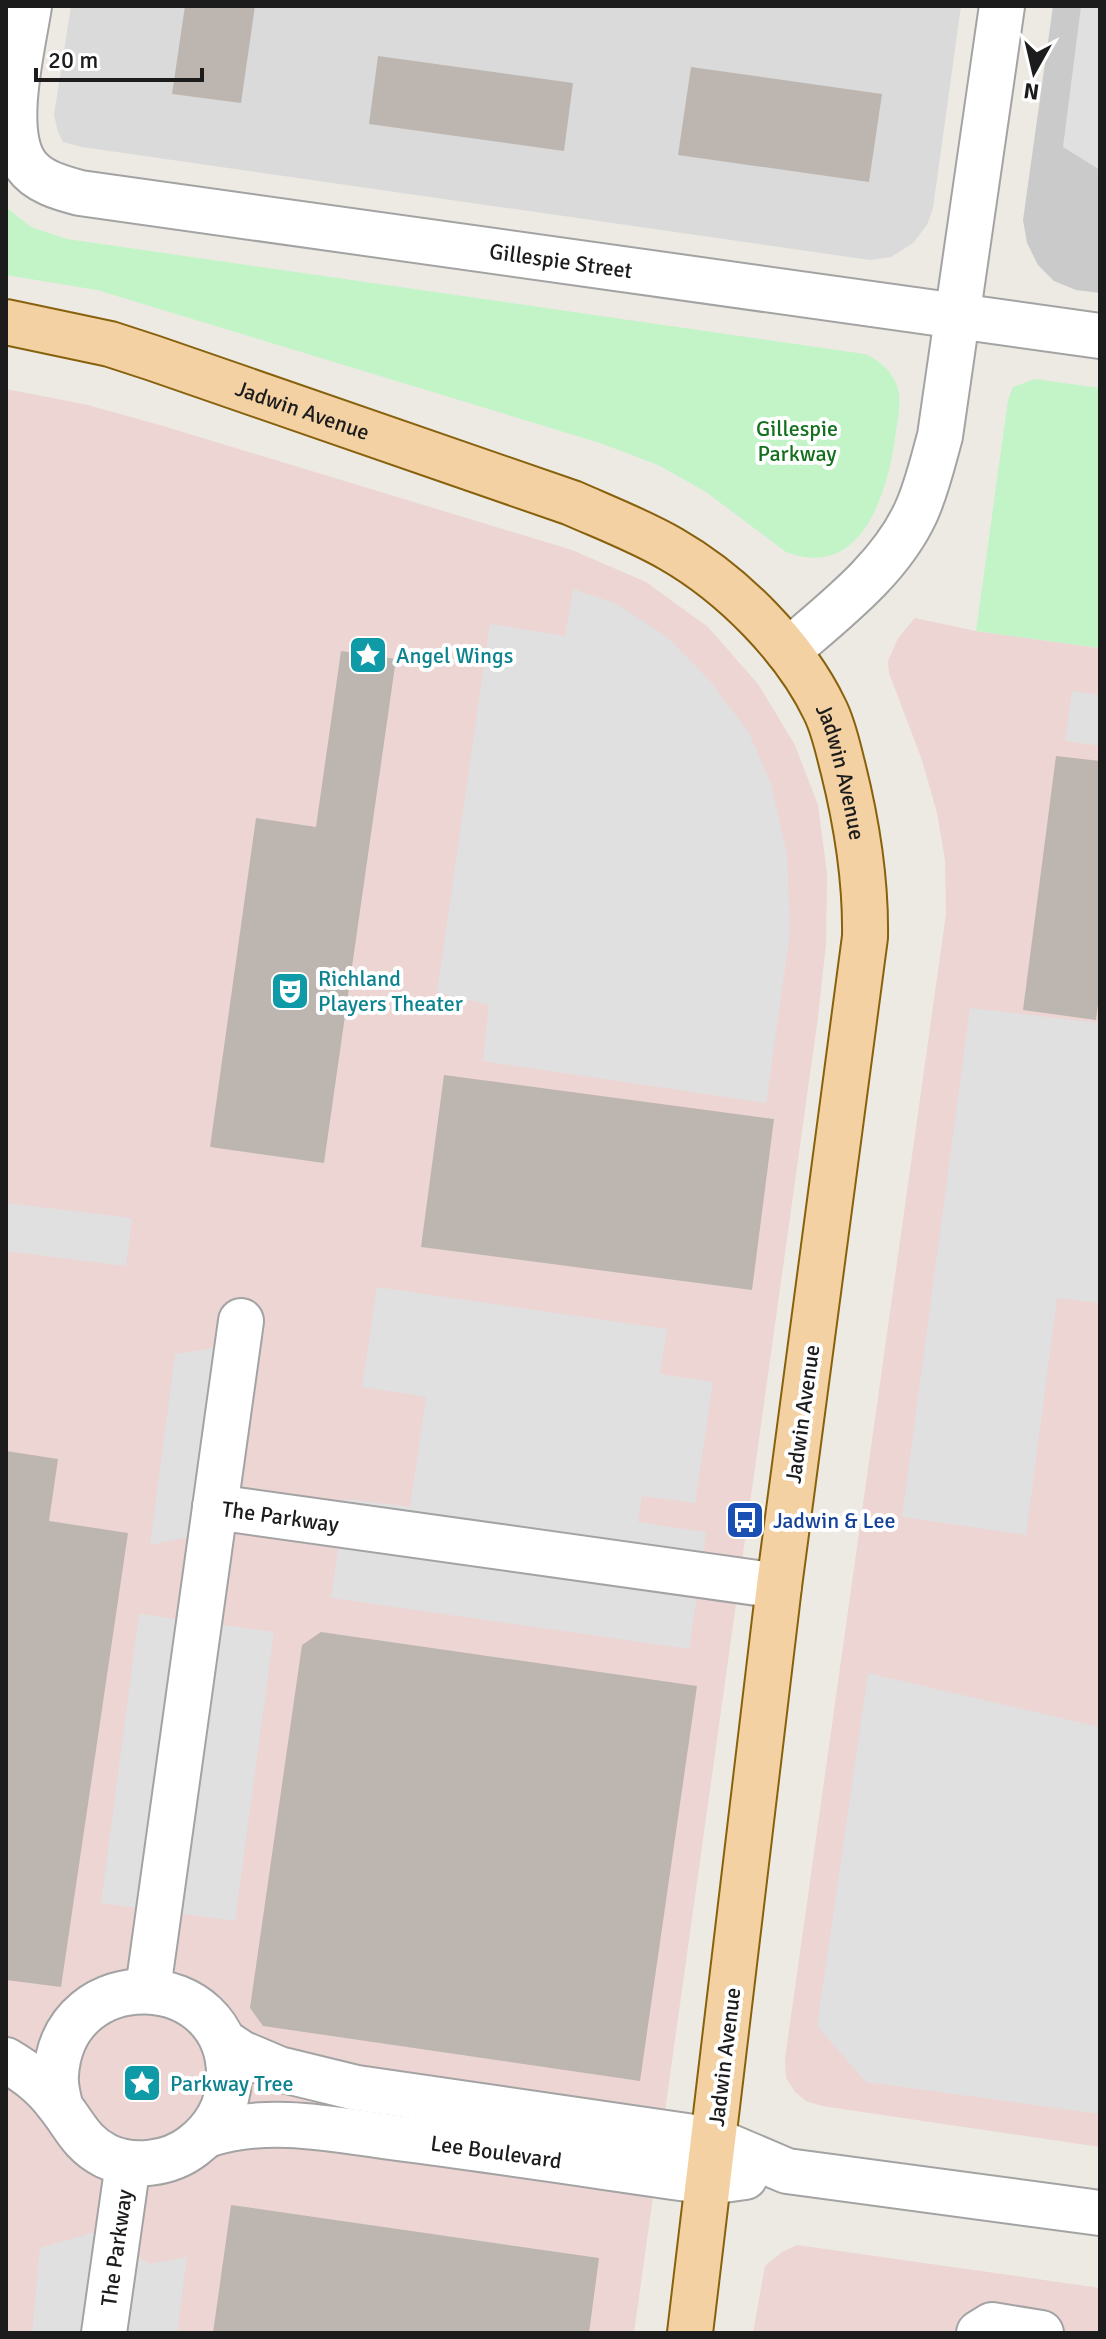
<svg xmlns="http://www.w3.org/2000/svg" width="1106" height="2339" font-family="Signika,sans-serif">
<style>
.residential{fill:#dadada}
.commercial{fill:#edd5d3}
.religious{fill:#cacaca}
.park{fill:#c3f4c8}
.parking{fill:#e0e0e0}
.building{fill:#bdb6b0}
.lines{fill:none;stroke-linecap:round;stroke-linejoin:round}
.minor-casing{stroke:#a3a3a3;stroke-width:48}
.major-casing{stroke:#88610d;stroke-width:48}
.minor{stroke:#fff;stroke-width:44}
.major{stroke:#f3d1a2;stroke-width:44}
.labels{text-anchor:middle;stroke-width:8;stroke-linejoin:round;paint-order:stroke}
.street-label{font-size:22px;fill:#1c1c1c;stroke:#fff}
.park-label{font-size:22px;fill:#14701e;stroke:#fff}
.culture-label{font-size:22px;fill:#0d838f;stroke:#fff;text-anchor:start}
.transit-label{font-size:22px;fill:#164399;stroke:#fff;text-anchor:start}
</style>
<rect width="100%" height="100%" fill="#edeae3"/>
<!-- residential -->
<path class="residential" d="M71 6H961L933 208 927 225 913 243 891 257 870 260 82 147 63 142 58 132 54 115Z"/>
<!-- commercial -->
<g class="commercial">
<path d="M6 389 88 405 163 426 572 550 646 582 708 627 758 684 795 745 818 805 827 873 826 944 818 1017 634 2333H6Z"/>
<path d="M915 618 976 631 1100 648V2147L822 2106 806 2101 795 2092 786 2078 785 2059 946 914 945 860 937 813 922 760 889 673 888 661 898 638Z"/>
<path d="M797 2245 1100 2288V2333H753L765 2266 782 2252Z"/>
</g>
<!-- religious -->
<path class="religious" d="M1053 6H1100V293L1076 290 1054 281 1038 265 1027 243 1023 220Z"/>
<!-- park -->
<g class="park">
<path d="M6 207 31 227 67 239 865 354C881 361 893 372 898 389 902 405 897 422 895 438 887 495 861 581 786 552L706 492 658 465 600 443 97 290 6 275Z"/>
<path d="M1035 379 1100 388V648L976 631 1008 400 1013 387Z"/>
</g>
<!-- parking -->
<g class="parking">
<path d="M1081 6H1100V170L1063 147Z"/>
<path d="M573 589 617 604 667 637 711 682 749 733 770 781 787 854 790 933 766 1103 483 1061 489 1005 437 992 490 624 565 636Z"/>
<path d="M1072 691 1100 695V746L1065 741Z"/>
<path d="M970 1008 1100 1023V1303L1057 1298 1026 1535 902 1517Z"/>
<path d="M6 1203 132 1218 126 1266 6 1251Z"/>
<path d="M377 1287 667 1329 660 1374 713 1382 695 1503 642 1496 638 1522 706 1532 689 1649 331 1598 345 1499 410 1507 426 1397 362 1387Z"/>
<path d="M216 1348 190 1537 150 1545 175 1354Z"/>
<path d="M139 1614 274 1632 235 1921 101 1903Z"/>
<path d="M868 1673 1100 1727V2114L866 2082 817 2026Z"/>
<path d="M95 2232 150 2264 187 2257 177 2333H32L40 2248Z"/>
</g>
<!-- building -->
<g class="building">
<path d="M185 6H255L241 103 172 94Z"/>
<path d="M378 56 573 83 564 151 369 124Z"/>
<path d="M691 67 882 94 869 182 678 155Z"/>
<path d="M341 651 396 659 324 1163 210 1147 256 818 316 827Z"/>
<path d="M1056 756 1100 761V989L1096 1020 1023 1010Z"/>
<path d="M444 1075 774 1119 752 1290 421 1247Z"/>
<path d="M6 1451 58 1459 49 1521 128 1533 61 1987 6 1980Z"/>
<path d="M321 1632 697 1686 640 2081 263 2026 250 2008 302 1645Z"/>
<path d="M231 2205 599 2258 589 2333H213Z"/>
</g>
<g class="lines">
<!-- minor casing -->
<g class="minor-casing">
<g id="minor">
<path id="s1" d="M29 6C23 47 1 130 26 165 38 182 61 188 80 193L1100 336"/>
<path d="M788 651C834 611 890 569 916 512 927 488 933 461 940 436L1002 6"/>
<path id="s2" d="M215 1507 779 1586"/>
<path d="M148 1989 241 1321"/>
<path d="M223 2041 241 2053 279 2069 357 2088 714 2140 787 2171 1100 2213"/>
<path d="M6 2060C26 2072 43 2084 57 2103 74 2123 80 2143 106 2156 133 2169 170 2164 193 2146 214 2130 228 2107 229 2079 233 1967 63 1959 56 2075 55 2085 58 2096 60 2105"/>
<path id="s3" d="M207 2135C272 2113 346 2132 413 2140 512 2153 610 2168 709 2182L745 2177"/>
<path id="s4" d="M104 2333 128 2163"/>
<path d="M979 2333 992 2325 1041 2333"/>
</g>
</g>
<!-- major casing -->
<g class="major-casing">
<g id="major">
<path id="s5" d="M6 322 110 344 153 358 572 503C606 518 640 531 671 549 732 584 795 647 825 710 834 728 838 749 843 768 857 824 866 879 865 937L779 1586 690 2333"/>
</g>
</g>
<!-- minor -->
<use href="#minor" class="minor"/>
<!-- major -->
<use href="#major" class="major"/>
</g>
<!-- icons -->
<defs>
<g id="sight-square" transform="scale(2)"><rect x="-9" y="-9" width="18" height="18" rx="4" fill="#0f9aa8" stroke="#fff"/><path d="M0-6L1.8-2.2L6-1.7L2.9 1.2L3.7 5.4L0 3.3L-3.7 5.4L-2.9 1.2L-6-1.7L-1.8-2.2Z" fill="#fff"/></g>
<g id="theatre-square" transform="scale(2)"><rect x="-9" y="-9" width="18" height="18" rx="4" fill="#0f9aa8" stroke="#fff"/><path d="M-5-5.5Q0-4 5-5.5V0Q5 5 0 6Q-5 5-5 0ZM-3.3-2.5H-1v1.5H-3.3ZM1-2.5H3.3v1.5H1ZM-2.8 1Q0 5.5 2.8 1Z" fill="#fff"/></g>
<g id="bus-square" transform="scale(2)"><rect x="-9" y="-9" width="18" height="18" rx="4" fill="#1a4fb4" stroke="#fff"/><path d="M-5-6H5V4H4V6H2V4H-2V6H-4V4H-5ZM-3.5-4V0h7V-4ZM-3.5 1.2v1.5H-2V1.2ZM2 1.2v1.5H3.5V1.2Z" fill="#fff"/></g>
</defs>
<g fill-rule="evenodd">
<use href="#sight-square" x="368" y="655"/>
<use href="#theatre-square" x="290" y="991"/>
<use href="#bus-square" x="745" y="1520"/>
<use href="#sight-square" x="142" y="2083"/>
</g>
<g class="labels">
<!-- street labels -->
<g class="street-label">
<text dy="8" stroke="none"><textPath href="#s1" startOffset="710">Gillespie Street</textPath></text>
<text dy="8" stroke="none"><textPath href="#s5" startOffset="310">Jadwin Avenue</textPath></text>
<text dy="8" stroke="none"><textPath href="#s5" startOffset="994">Jadwin Avenue</textPath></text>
<text transform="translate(802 1414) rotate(-82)" y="8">Jadwin Avenue</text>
<text dy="8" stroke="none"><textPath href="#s2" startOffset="66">The Parkway</textPath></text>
<text transform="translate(724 2057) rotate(-83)" y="8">Jadwin Avenue</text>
<text dy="8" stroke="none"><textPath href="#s3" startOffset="292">Lee Boulevard</textPath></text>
<text dy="8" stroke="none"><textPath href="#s4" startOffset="86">The Parkway</textPath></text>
</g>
<!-- park labels -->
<g class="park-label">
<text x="797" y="436">Gillespie<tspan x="797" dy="25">Parkway</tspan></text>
</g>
<!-- culture labels -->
<g class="culture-label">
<text x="396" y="663">Angel Wings</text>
<text x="318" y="986">Richland<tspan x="318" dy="25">Players Theater</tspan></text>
<text x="170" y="2091">Parkway Tree</text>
</g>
<!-- transit labels -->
<g class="transit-label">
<text x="773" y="1528">Jadwin &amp; Lee</text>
</g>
</g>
<!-- border -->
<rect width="1106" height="2339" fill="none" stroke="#1c1c1c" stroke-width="16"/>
<!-- north arrow -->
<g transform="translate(1034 72) rotate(188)" stroke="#ffffff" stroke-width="6" paint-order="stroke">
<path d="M0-6L14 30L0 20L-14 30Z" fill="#1c1c1c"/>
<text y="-12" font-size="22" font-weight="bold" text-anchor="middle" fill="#1c1c1c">N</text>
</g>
<!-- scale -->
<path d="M36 68v12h166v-12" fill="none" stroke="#1c1c1c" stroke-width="4"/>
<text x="48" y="68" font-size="24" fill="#1c1c1c" stroke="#ffffff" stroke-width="6" paint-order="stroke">20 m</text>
</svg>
